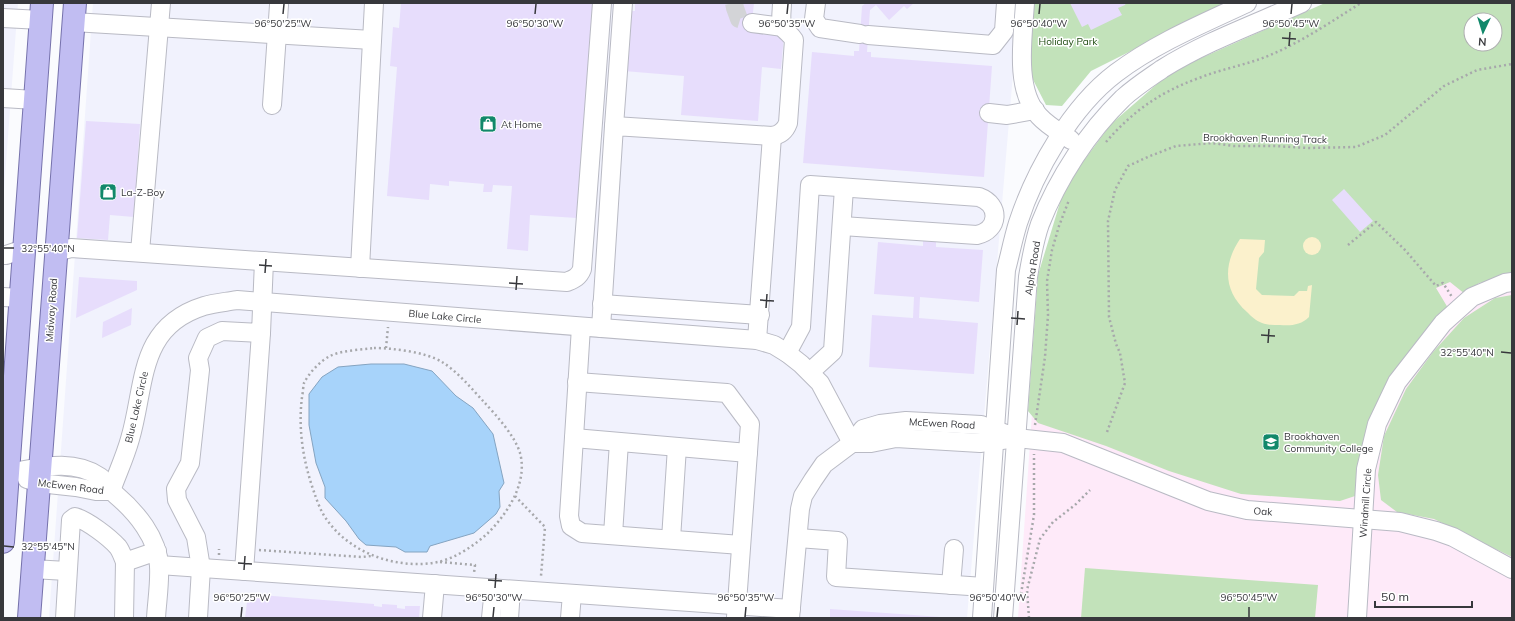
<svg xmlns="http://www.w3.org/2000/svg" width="1515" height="621" font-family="Mulish,sans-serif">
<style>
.built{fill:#f1f2fd}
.education{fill:#feeaf9;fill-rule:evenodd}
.green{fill:#c2e2ba;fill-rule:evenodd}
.sand{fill:#fbf1cc}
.water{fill:#a7d3fa;stroke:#85a4c1}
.building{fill:#e7ddfc}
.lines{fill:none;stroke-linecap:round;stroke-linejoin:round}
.minor-tunnel{stroke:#d3d4d7;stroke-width:18;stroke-dasharray:18 9;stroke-linecap:butt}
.minor-casing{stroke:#b9bac4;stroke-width:20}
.major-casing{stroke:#7672ac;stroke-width:24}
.path{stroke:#a7a8ab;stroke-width:2.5;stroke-dasharray:2 3;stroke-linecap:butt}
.minor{stroke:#fff;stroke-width:18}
.major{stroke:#c1bdf2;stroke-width:22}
.ticks{fill:none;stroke:#37383c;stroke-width:1.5}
.labels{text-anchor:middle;stroke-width:3;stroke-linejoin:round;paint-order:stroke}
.park-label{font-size:10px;fill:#1f4c11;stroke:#fff}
.poi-label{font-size:10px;fill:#37383c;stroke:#fff;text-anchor:start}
.street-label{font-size:10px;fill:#37383c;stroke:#fff}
.ticks-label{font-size:10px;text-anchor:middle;fill:#37383c;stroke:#fff;stroke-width:3;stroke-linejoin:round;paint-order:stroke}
</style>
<rect width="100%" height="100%" fill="#fafbfe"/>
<!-- built -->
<g class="built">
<path d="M3 3H18L3 203Z"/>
<path d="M93 3H1019L967 618H49Z"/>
</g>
<!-- education -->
<path class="education" d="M1512 3V618H1018L1042 267 1098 144ZM1471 20H1495V44H1471Z"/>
<!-- green -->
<g class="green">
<path d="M1032 3H1227L1091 71 1062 106 1046 105 1029 72Z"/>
<path d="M1325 3H1512V277L1479 283 1465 294 1450 282 1436 288 1448 308 1359 470 1355 496 1340 501 1241 494 1169 471 1106 446 1038 423 1028 411 1038 275 1065 186 1111 124 1172 71ZM1471 20H1495V44H1471Z"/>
<path d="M1512 295V557L1434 519 1397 512 1381 500 1378 475 1384 436 1406 389 1433 352 1464 318 1495 298Z"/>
<path d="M1085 568 1318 585 1315 618H1081Z"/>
</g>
<!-- sand -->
<g class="sand">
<circle cx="1312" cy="246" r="9"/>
<path d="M1240 239 1265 240 1264 252 1259 258 1256 289 1262 295 1294 296 1299 291H1307L1308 286 1312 285 1309 317C1301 325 1291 326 1280 325 1274 325 1267 325 1262 323 1256 321 1251 316 1247 312 1223 291 1223 264 1240 239Z"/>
</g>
<!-- water -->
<path class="water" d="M371 364H404L432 371 456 396 473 408 493 434 504 483 499 491 500 507 496 514 474 533 430 546 427 552H405L396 547 366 545 359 539 346 521 325 498V487L316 463 309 425V394L322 377 338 367Z"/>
<!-- building -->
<g class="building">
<path d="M401 3H593L577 218 530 215 528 251 507 249 512 186 493 185 492 192H483L484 184 449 181V186L430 184 429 200 387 196 397 67 390 66 393 27 399 28Z"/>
<path d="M635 3H754L751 31 784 34 781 69 762 67 758 121 681 115 684 76 624 71 629 11H635Z"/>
<path d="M866 3H914L907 9 904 6 889 20 876 5 870 10 867 52H871V57L992 66 984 177 803 163 812 52 854 56V51H859L862 6Z"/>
<path d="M1070 3H1126L1125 5 1118 8 1122 15 1091 30 1088 24 1082 27Z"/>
<path d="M86 121 140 124 134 217 110 215 108 240 77 238Z"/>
<path d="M1344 189 1373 221 1360 232 1332 200Z"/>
<path d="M923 241 936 242V247L983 250 979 302 920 297 919 318 978 323 974 374 869 367 872 315 913 318 914 297 874 294 878 242 923 246Z"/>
<path d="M79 277 137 281V290L76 318Z"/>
<path d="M132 308 131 325 102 338 103 322Z"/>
<path d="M248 594 374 604V606L382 607V604L397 605V608L405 609V606H420L419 618H245Z"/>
<path d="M830 609 941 617V618H830Z"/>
</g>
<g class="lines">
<!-- minor-tunnel -->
<path class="minor-tunnel" d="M734 3 735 8 739 19 752 23"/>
<!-- minor casing -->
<g class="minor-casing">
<g id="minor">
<path d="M816 3 814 19 820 28 860 34"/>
<path d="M1025 3C1023 36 1014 90 1039 116 1048 126 1061 133 1071 140"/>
<path d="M3 18 41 20"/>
<path d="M73 22 372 40"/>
<path d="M752 23 783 27"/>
<path d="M868 35 993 45 1004 31 1006 3"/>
<path d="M3 98 35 100"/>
<path d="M272 105 279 5"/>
<path d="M989 113 1007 115 1035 110"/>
<path d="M614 126 623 3"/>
<path d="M56 252 71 248 567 282C574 279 579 277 582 269L602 3"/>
<path d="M140 252 161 3"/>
<path d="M3 255H6L24 249"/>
<path d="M360 268 374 3"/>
<path d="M3 297 21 298"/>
<path d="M602 304 760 315"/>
<path d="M581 327 569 516 571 526 582 533 741 545"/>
<path d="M601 328 614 126 772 136C780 135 785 131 788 123L794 40C791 35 789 34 785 30 779 23 782 12 782 3"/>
<path d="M757 340 772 136"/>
<path d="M787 353 801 327 810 185 979 197C1001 205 999 230 977 235L842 226"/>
<path d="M810 372 833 351 844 188"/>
<path d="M577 382 727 393 750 424 736 617"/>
<path d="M574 438 748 453"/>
<path d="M852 443H871L896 438 980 443 1016 438 1063 443 1208 501 1247 510 1400 522 1436 531 1453 537 1512 569"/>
<path d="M8 473C39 468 72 458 100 477 106 481 110 490 116 495 136 512 158 538 159 566 160 583 157 601 156 618"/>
<path d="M27 479 39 483 76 487 96 491H111"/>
<path d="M111 491C117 474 125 457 130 439 146 385 137 327 204 306 214 303 226 302 237 300L757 340 774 345 787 353 801 364 820 383 852 443"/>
<path d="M613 535 619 442"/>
<path d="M798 538 838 541 836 577 984 587"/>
<path d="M671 539 677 447"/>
<path d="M159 565 791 609"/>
<path d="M32 569 67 571"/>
<path d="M244 571 261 333"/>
<path d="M951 585 954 549"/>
<path d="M65 618 71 520 75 517C88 521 109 537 118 547 121 551 123 557 125 562"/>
<path d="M124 618 125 562 157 551"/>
<path d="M198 618 201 568 196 537 177 500 176 489 190 463 200 370 198 358 207 338 222 331 261 333 264 261"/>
<path d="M432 618 435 584"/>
<path d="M491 618 494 588"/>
<path d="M509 618 511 590"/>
<path d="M570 618 572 594"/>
<path d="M790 618 800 509 803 496 813 480 824 464 852 443 863 429 880 424 906 421 981 425 1006 434"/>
<path d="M982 618 1006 270C1010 255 1013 239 1018 223 1035 171 1071 107 1116 73 1156 43 1202 24 1247 3"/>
<path d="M1003 618 1028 277C1031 259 1034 241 1040 224 1058 178 1088 132 1123 98 1135 87 1149 78 1162 69 1205 42 1255 24 1302 3"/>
<path d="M1357 618 1366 469 1377 424 1397 382 1443 323 1472 297 1505 283 1512 282"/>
</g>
</g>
<!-- major casing -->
<g class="major-casing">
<g id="major">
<path d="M3 542 42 3"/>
<path d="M29 618 75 3"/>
</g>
</g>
<!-- path -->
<g class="path">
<path d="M1106 142C1133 111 1160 92 1199 78 1219 70 1240 66 1260 59 1296 46 1329 23 1361 3"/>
<path d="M1348 245 1376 222 1405 250 1436 286 1443 283 1452 297"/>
<path d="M374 348C392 348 426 352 442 362 457 371 472 389 484 402 496 415 515 436 520 453 528 482 508 513 488 533 475 545 456 558 438 562 398 570 351 554 327 520 321 512 317 501 314 492 303 461 298 429 302 397 303 393 303 387 304 383 309 373 320 361 330 356 343 350 360 350 374 348Z"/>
<path d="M386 348 388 327"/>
<path d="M1035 425 1045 357 1048 315 1047 281 1052 250 1059 226 1069 200"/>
<path d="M1107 432 1125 383 1120 353 1116 344 1109 317 1108 221 1115 190 1128 166 1150 156 1176 146 1212 143 1234 146H1274L1309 148 1356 147 1385 135 1444 86 1477 70 1512 64"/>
<path d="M515 496 545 527 541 576 540 577"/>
<path d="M259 550 362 557 372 556"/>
<path d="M219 555V549"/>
<path d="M440 562 475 565 474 573"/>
<path d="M1021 594 1034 515V454"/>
<path d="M1029 618 1027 590 1040 539 1053 522 1075 505 1090 490"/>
</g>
<!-- minor -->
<use href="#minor" class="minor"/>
<!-- major -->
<use href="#major" class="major"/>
</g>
<!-- ticks -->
<path class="ticks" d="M283 14 284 4M535 14 536 4M787 14 788 4M1039 14 1040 4M1291 14 1292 4M1282 38 1296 39M1289 46 1290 32M4 248H14M259 265 272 266M265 273 266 259M509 283 523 284M516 290 517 276M760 300 774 301M766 308 767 294M1011 318 1025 319M1017 325 1018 311M1261 335 1275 336M1268 343 1269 329M1501 352 1511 353M4 546 14 547M238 563 252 564M244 570 245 556M488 580 502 581M495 588 496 574M241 617 242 607M493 617 494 607M745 617 746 607M997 617 998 607M1249 617V607"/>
<!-- icons -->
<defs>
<g id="shop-square" transform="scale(0.9)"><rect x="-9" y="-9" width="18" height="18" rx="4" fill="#11886a" stroke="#fff"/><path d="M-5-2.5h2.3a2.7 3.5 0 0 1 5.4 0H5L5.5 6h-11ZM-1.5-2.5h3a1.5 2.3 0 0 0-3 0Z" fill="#fff"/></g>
<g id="university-square" transform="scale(0.9)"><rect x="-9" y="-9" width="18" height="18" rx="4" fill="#11886a" stroke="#fff"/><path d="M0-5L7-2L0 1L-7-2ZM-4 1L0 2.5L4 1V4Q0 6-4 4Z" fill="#fff"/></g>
</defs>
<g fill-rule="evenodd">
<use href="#shop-square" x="488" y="124"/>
<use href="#shop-square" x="108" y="192"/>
<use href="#university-square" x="1271" y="442"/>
</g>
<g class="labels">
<!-- park labels -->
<g class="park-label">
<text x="1068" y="45">Holiday Park</text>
</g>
<!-- poi labels -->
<g class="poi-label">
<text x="501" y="128">At Home</text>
<text x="121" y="196">La-Z-Boy</text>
<text x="1284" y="440">Brookhaven<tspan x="1284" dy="12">Community College</tspan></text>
</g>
<!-- street labels -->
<g class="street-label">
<text transform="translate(1265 138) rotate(1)" y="4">Brookhaven Running Track</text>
<text transform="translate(1032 268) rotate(-81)" y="4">Alpha Road</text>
<text transform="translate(51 310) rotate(-86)" y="4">Midway Road</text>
<text transform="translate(445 316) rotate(5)" y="4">Blue Lake Circle</text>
<text transform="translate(136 407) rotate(-77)" y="4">Blue Lake Circle</text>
<text transform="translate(942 423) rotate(3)" y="4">McEwen Road</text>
<text transform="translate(71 486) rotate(7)" y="4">McEwen Road</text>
<text transform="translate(1365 503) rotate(-86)" y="4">Windmill Circle</text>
<text transform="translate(1263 511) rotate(4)" y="4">Oak</text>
</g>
</g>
<g class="ticks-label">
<text x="283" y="27">96°50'25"W</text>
<text x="535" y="27">96°50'30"W</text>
<text x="787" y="27">96°50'35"W</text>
<text x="1039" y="27">96°50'40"W</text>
<text x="1291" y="27">96°50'45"W</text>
<text x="48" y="252">32°55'40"N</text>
<text x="1467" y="356">32°55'40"N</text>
<text x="48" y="550">32°55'45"N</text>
<text x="242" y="601">96°50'25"W</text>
<text x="494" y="601">96°50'30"W</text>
<text x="746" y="601">96°50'35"W</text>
<text x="998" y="601">96°50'40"W</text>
<text x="1249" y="601">96°50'45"W</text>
</g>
<!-- border -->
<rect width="1515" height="621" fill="none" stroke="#37383c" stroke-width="8"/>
<!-- north arrow -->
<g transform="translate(1483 32) rotate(184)"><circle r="19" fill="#ffffff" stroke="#afafb1"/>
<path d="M0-3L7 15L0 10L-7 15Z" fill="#11886a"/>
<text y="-6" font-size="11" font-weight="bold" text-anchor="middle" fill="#37383c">N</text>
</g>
<!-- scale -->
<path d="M1375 601v6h97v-6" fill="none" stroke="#37383c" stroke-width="2"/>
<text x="1381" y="601" font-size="12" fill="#37383c" stroke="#ffffff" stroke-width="3" paint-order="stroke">50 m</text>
</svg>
